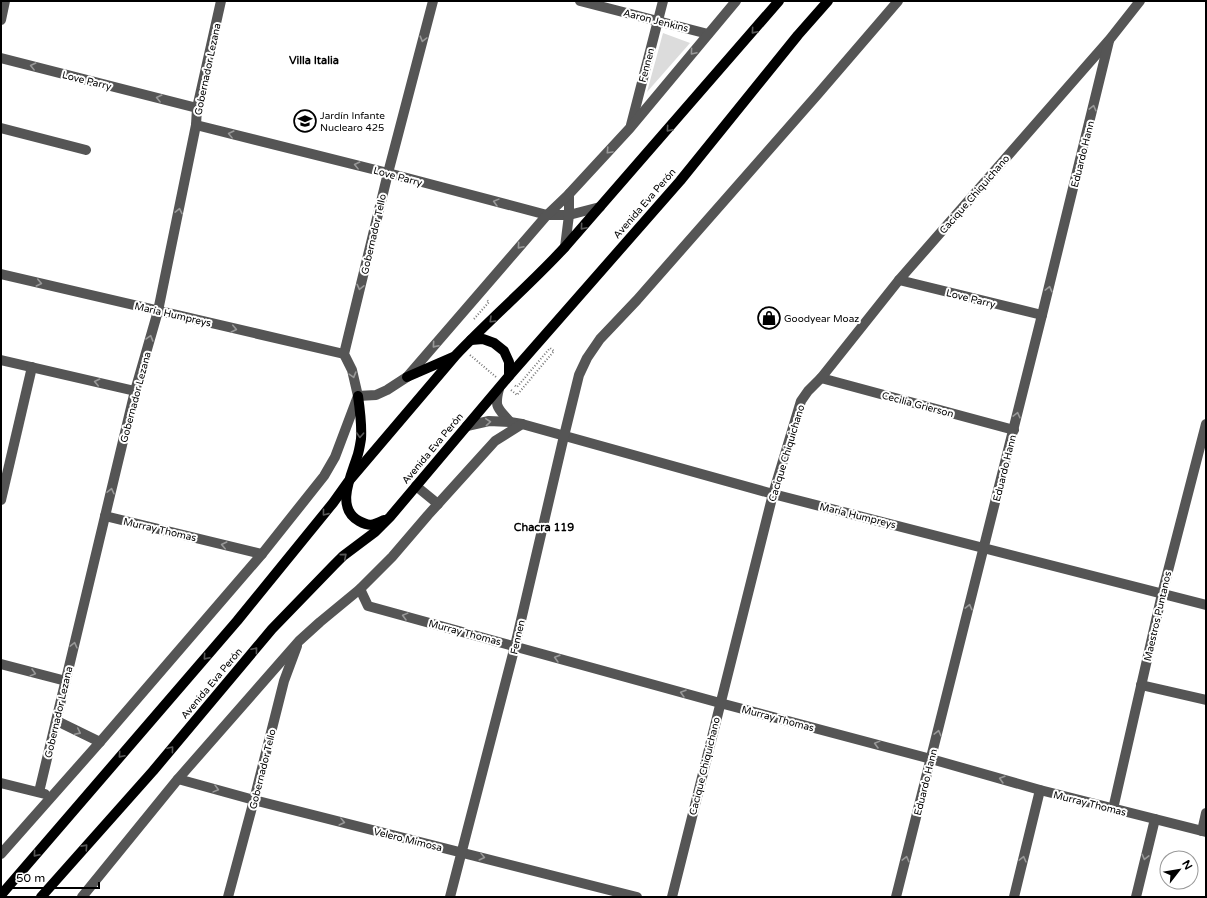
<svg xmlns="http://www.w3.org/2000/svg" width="1207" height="898" font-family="'Varela Round',sans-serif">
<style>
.green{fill:#dcdcdc}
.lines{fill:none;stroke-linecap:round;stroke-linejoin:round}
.path{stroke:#777;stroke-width:2;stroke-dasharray:1 2;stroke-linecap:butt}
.minor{stroke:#555;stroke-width:10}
.major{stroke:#000;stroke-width:10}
.oneway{stroke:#595959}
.oneway2{stroke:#999}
.labels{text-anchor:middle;stroke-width:4;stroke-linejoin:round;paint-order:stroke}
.street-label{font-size:10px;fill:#000;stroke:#fff}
.poi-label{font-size:10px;fill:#000;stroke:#fff;text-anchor:start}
.neighbourhood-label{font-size:11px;font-weight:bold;fill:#000;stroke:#fff}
</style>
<rect width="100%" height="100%" fill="#fff"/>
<!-- green -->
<path class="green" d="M663 33 690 43 647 92Z"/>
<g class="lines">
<!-- path -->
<g class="path">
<path d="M474 319 489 302 487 300"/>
<path d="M470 355 496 377"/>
<path d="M511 390 517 395 554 351 550 348 517 387 514 385"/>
</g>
<!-- minor -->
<g class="minor">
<path d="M580 1 708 34"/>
<path d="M1 20 5 1"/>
<path d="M1 58 197 108"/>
<path d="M196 125 388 173 547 215H569L600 207"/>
<path d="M631 125 663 1"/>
<path d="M1 128 86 150"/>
<path d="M565 247 569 215V194"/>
<path d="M1 274 344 354"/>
<path d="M899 280 1042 315"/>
<path d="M1 360 135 391"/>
<path d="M821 378 1014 430"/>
<path d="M499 389C494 408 498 408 510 422"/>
<path d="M358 396 352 370 344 354 388 173 433 1"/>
<path d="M467 426 489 421 510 422 522 424 773 494 1206 605"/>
<path d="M416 486 438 504"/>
<path d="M1 500 32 367"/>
<path d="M105 516 262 554"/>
<path d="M360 589 368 606 720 703 931 759 1040 790 1206 832"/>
<path d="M1 664 66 681"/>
<path d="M1141 685 1206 700"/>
<path d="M57 721 100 742"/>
<path d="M178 779 254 800 637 897"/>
<path d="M1 783 45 794"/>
<path d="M39 792 135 391 158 311 196 125 197 108 221 1"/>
<path d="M1113 809 1162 594 1206 424"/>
<path d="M1202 831 1206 813"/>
<path d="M1 854 100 742 262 554 324 476 335 457 358 396 376 395 387 390 407 377 547 215 569 194 630 128 736 1"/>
<path d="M82 897 178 779 299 641 320 622 360 589 392 557 428 515 495 441 522 424"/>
<path d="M228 897 254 800 284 681 297 646"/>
<path d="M450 897 515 646 564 436 579 375 587 358 600 339 637 300 818 94 898 1"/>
<path d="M672 897 773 494 801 401 808 391 821 378 899 280 1110 39 1140 1"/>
<path d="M896 897 1042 315 1109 41"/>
<path d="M1014 897 1040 790"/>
<path d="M1136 897 1155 819"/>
</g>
<!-- major -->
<g class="major">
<path d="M471 340 483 339 494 343 504 351 509 362V376"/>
<path d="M407 377 453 357"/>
<path d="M358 396C360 410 362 425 361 439 360 445 359 452 357 457 351 476 335 508 359 521 370 527 373 525 384 520"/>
<path d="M1 895 237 621 333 503 348 482 456 355C491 318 530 285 565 247L779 1"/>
<path d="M41 897 153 771 272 629 334 565 343 556 375 532 390 517 509 376 680 181 798 35 828 1"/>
</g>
</g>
<!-- one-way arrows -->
<defs><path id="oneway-chevron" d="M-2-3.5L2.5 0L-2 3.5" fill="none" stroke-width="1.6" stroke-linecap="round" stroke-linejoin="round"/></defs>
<g class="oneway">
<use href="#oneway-chevron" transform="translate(754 31) rotate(131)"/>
<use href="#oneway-chevron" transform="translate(669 129) rotate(131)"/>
<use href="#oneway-chevron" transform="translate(583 227) rotate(131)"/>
<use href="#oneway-chevron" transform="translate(492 320) rotate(136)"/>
<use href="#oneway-chevron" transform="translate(360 435) rotate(93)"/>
<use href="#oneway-chevron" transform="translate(325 513) rotate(129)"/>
<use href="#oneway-chevron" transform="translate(344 556) rotate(-40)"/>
<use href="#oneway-chevron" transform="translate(255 650) rotate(-50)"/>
<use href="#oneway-chevron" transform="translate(206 657) rotate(131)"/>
<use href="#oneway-chevron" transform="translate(171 749) rotate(-50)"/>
<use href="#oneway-chevron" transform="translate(121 755) rotate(131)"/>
<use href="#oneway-chevron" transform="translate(85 847) rotate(-48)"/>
<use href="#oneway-chevron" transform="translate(36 854) rotate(131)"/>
</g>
<g class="oneway2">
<use href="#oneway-chevron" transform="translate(423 39) rotate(105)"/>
<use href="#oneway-chevron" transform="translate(693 52) rotate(130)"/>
<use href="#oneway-chevron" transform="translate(33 66) rotate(-166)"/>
<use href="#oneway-chevron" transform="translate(159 98) rotate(-166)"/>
<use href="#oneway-chevron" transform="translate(1093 108) rotate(-76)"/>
<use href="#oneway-chevron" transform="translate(231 134) rotate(-166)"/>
<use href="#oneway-chevron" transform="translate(609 151) rotate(133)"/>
<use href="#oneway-chevron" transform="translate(357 165) rotate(-166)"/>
<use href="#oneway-chevron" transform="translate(496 202) rotate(-165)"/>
<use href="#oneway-chevron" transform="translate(179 211) rotate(-78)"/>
<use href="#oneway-chevron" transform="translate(520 246) rotate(131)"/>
<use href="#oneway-chevron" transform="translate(39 283) rotate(13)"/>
<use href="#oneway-chevron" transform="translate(360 287) rotate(103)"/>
<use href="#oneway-chevron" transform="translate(1049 289) rotate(-76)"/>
<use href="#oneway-chevron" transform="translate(234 329) rotate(13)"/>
<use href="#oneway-chevron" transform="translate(150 338) rotate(-74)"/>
<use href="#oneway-chevron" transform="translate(435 345) rotate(131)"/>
<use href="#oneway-chevron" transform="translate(353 375) rotate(74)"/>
<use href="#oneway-chevron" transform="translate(97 382) rotate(-167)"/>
<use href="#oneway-chevron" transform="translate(1017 415) rotate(-76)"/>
<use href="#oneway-chevron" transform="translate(488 422) rotate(-5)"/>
<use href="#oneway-chevron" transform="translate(111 491) rotate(-77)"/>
<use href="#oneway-chevron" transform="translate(224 545) rotate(-167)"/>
<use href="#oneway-chevron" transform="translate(969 607) rotate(-76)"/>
<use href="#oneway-chevron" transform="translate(405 616) rotate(-165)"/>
<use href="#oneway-chevron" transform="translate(74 645) rotate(-76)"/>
<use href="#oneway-chevron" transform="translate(557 658) rotate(-164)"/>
<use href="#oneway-chevron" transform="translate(33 673) rotate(15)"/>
<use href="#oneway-chevron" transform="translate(683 693) rotate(-164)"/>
<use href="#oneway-chevron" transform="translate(78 732) rotate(26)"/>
<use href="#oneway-chevron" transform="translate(938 733) rotate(-76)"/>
<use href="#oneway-chevron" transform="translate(877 744) rotate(-165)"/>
<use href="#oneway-chevron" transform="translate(1002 779) rotate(-164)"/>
<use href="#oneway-chevron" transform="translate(216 789) rotate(15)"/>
<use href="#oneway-chevron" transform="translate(342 822) rotate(14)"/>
<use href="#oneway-chevron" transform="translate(482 857) rotate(14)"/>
<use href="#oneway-chevron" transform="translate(1145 857) rotate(104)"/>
<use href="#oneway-chevron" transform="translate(906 859) rotate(-76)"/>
<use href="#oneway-chevron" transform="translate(1023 859) rotate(-76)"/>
</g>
<!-- icons -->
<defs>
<g id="school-ring" transform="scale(1.15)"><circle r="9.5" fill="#fff" stroke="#000" stroke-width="1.5"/><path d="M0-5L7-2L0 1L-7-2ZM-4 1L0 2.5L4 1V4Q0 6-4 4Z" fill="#000"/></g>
<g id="shop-ring" transform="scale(1.15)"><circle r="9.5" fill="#fff" stroke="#000" stroke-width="1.5"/><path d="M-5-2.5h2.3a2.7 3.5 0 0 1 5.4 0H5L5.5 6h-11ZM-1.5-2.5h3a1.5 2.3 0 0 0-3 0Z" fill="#000"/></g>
</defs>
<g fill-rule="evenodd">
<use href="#school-ring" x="305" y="121"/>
<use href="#shop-ring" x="769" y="318"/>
</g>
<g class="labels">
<!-- street labels -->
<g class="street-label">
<text transform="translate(656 20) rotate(14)" y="4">Aaron Jenkins</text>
<text transform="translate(646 65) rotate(-75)" y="4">Fennen</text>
<text transform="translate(207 69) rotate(-78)" y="4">Gobernador Lezana</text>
<text transform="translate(87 80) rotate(14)" y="4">Love Parry</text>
<text transform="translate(1082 154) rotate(-76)" y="4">Eduardo Hann</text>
<text transform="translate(398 176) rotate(15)" y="4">Love Parry</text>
<text transform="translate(974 194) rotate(-49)" y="4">Cacique Chiquichano</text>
<text transform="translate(644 203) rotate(-49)" y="4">Avenida Eva Perón</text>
<text transform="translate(373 234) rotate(-77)" y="4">Gobernador Tello</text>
<text transform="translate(971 298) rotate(14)" y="4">Love Parry</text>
<text transform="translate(173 314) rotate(13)" y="4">María Humpreys</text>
<text transform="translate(135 397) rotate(-75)" y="4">Gobernador Lezana</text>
<text transform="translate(918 404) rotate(15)" y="4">Cecilia Grierson</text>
<text transform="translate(432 448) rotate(-50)" y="4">Avenida Eva Perón</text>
<text transform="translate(786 453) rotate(-73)" y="4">Cacique Chiquichano</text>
<text transform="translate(1004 468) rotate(-76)" y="4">Eduardo Hann</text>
<text transform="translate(858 515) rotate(14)" y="4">María Humpreys</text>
<text transform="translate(160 529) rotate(13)" y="4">Murray Thomas</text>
<text transform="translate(1157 616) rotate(-77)" y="4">Maestros Puntanos</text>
<text transform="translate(465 632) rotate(15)" y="4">Murray Thomas</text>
<text transform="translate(517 637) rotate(-77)" y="4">Fennen</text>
<text transform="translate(211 683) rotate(-50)" y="4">Avenida Eva Perón</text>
<text transform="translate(58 712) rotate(-77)" y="4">Gobernador Lezana</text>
<text transform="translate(778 718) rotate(15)" y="4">Murray Thomas</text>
<text transform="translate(704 766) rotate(-76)" y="4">Cacique Chiquichano</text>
<text transform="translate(262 769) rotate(-76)" y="4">Gobernador Tello</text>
<text transform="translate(925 782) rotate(-76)" y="4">Eduardo Hann</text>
<text transform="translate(1090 803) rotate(14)" y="4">Murray Thomas</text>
<text transform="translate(408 839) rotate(14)" y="4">Velero Mimosa</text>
</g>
<!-- poi labels -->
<g class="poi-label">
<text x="320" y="119">Jardín Infante<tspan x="320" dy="12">Nuclearo 425</tspan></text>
<text x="784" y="322">Goodyear Moaz</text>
</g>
<!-- neighbourhood labels -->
<g class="neighbourhood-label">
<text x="314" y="64">Villa Italia</text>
<text x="544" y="531">Chacra 119</text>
</g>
</g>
<!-- border -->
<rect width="1207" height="898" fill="none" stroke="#000000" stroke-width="4"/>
<!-- north arrow -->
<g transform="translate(1179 870) rotate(59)"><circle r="19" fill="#ffffff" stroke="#999999"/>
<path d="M0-3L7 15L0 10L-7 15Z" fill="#000000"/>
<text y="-6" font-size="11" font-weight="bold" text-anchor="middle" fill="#000000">N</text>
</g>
<!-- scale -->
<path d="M10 882v6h89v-6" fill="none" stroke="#000000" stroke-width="2"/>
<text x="16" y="882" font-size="12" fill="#000000" stroke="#ffffff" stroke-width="3" paint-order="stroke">50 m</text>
</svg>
